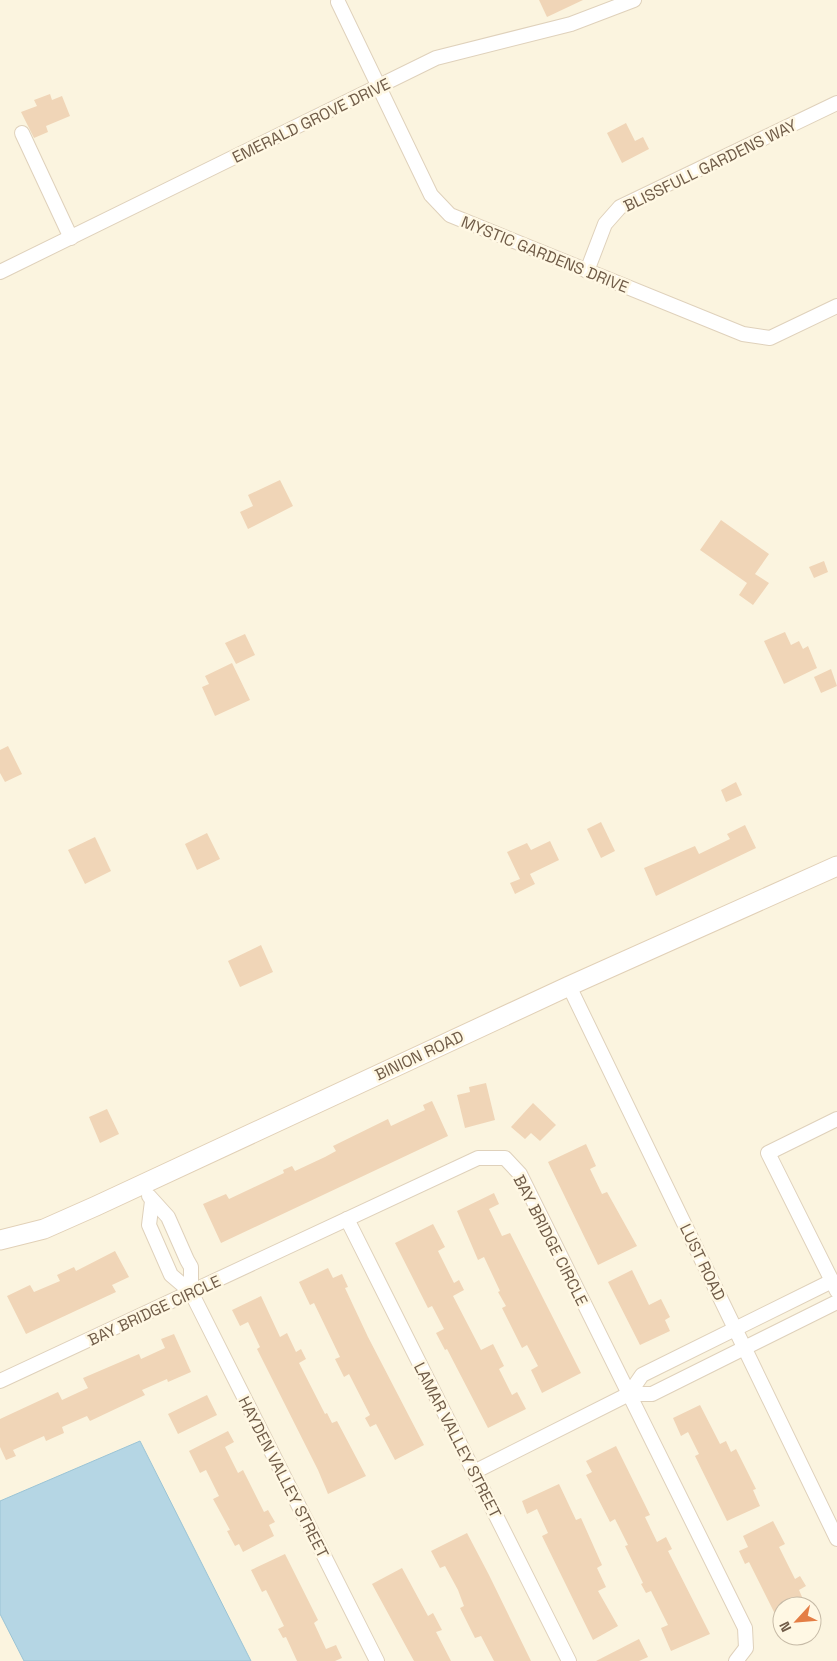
<svg xmlns="http://www.w3.org/2000/svg" width="837" height="1661" font-family="'Space Grotesk',sans-serif">
<style>
.water{fill:#b5d6e4;stroke:#9bc4d5}
.building{fill:#f0d5b7}
.lines{fill:none;stroke-linecap:round;stroke-linejoin:round}
.minor-casing{stroke:#dfd1bb;stroke-width:16}
.secondary-casing{stroke:#e1d0b7;stroke-width:21}
.minor{stroke:#fff;stroke-width:14}
.secondary{stroke:#fff;stroke-width:19}
.labels{text-anchor:middle;stroke-width:5;stroke-linejoin:round;paint-order:stroke}
.street-label{font-size:16px;fill:#705c48;stroke:#fff8e4}
</style>
<rect width="100%" height="100%" fill="#fbf4df"/>
<!-- water -->
<path class="water" d="M140 1441 251 1661H24L0 1614V1501Z"/>
<!-- building -->
<g class="building">
<path d="M539 0H583L547 17Z"/>
<path d="M50 94 52 100 62 96 70 116 46 126 48 132 34 138 21 112 37 106 34 100Z"/>
<path d="M626 123 635 141 643 137 649 149 622 163 607 133Z"/>
<path d="M280 480 293 506 248 529 240 512 253 506 248 495Z"/>
<path d="M721 520 769 554 755 574 769 583 753 605 739 595 747 583 700 550Z"/>
<path d="M824 561 828 572 814 578 809 567Z"/>
<path d="M785 632 791 645 799 641 803 649 808 646 817 668 784 684 764 641Z"/>
<path d="M245 634 255 655 236 664 225 643Z"/>
<path d="M232 663 250 700 215 716 202 687 209 684 205 676Z"/>
<path d="M831 669 837 686 821 693 814 677Z"/>
<path d="M8 746 22 774 5 782 0 773V750Z"/>
<path d="M736 782 742 795 726 802 721 790Z"/>
<path d="M601 822 615 851 601 858 587 829Z"/>
<path d="M745 825 756 848 656 896 644 868 695 846 699 854 730 839 727 834Z"/>
<path d="M207 833 220 859 197 870 185 844Z"/>
<path d="M95 837 111 871 85 884 68 850Z"/>
<path d="M550 841 559 860 530 874 535 884 515 894 510 883 520 879 507 852 527 843 531 850Z"/>
<path d="M261 945 273 972 240 987 228 961Z"/>
<path d="M486 1083 495 1120 465 1128 457 1095 470 1092 469 1087Z"/>
<path d="M432 1101 448 1136 221 1243 203 1204 226 1194 229 1199 284 1173 283 1170 292 1166 295 1171 325 1157 336 1151 333 1146 388 1119 391 1126 425 1110 423 1105Z"/>
<path d="M533 1103 556 1125 540 1141 531 1133 525 1139 511 1127Z"/>
<path d="M107 1109 119 1134 100 1143 89 1117Z"/>
<path d="M586 1144 596 1166 590 1169 602 1194 607 1192 637 1246 598 1265 548 1162Z"/>
<path d="M494 1193 499 1204 489 1209 502 1236 510 1233 581 1373 542 1393 531 1370 538 1366 527 1345 522 1348 502 1308 506 1306 498 1292 500 1291 484 1257 478 1260 457 1211Z"/>
<path d="M433 1224 445 1247 438 1251 454 1283 459 1280 464 1290 453 1296 481 1350 493 1344 504 1366 499 1369 512 1395 517 1392 526 1409 488 1428 447 1349 445 1350 436 1333 444 1329 432 1306 428 1308 395 1243Z"/>
<path d="M115 1251 129 1277 112 1285 116 1292 26 1334 7 1296 30 1285 34 1292 60 1281 57 1275 74 1267 76 1271Z"/>
<path d="M328 1268 333 1278 342 1274 348 1287 345 1288 368 1337 424 1445 395 1460 376 1424 370 1427 365 1418 370 1415 349 1374 344 1377 335 1359 340 1357 314 1303 310 1305 299 1282Z"/>
<path d="M632 1270 649 1305 661 1299 670 1317 665 1320 670 1331 640 1345 608 1282Z"/>
<path d="M261 1296 280 1337 287 1333 296 1352 301 1349 306 1359 299 1363 325 1414 327 1413 332 1423 337 1421 366 1476 328 1494 318 1470 257 1349 260 1347 248 1322 240 1326 232 1310Z"/>
<path d="M174 1334 191 1372 168 1382 167 1379 142 1390 145 1395 90 1421 87 1416 62 1427 64 1433 46 1441 44 1436 13 1450 16 1456 6 1460 0 1447V1419L58 1392 62 1400 88 1388 83 1378 139 1354 141 1359 165 1348 161 1339Z"/>
<path d="M207 1395 217 1415 178 1434 168 1414Z"/>
<path d="M700 1405 720 1444 726 1441 731 1452 736 1449 756 1489 753 1490 760 1506 727 1521 695 1456 699 1454 688 1432 681 1436 673 1418Z"/>
<path d="M228 1431 234 1442 225 1447 238 1473 243 1470 264 1512 268 1510 275 1522 269 1525 274 1536 243 1552 239 1544 235 1546 227 1531 230 1530 213 1499 219 1496 206 1470 200 1473 189 1451Z"/>
<path d="M616 1446 650 1515 645 1517 657 1542 666 1537 672 1549 668 1551 710 1634 671 1651 661 1628 668 1625 651 1591 646 1593 641 1584 643 1583 625 1546 628 1545 615 1519 610 1522 586 1475 592 1472 586 1461Z"/>
<path d="M559 1484 576 1520 581 1518 602 1565 597 1568 606 1587 598 1591 618 1626 593 1640 542 1536 548 1533 537 1509 527 1514 522 1501Z"/>
<path d="M773 1521 785 1544 779 1547 795 1579 800 1576 806 1586 799 1590 806 1606H782V1628L749 1562 745 1564 739 1551 748 1547 743 1536Z"/>
<path d="M467 1533 489 1575 531 1661H494L481 1636 475 1638 460 1608 464 1606 458 1590 445 1566 440 1568 431 1551Z"/>
<path d="M285 1554 318 1620 314 1623 326 1649 336 1645 342 1658 335 1661H297L286 1637 283 1638 278 1629 284 1626 266 1590 262 1592 251 1570Z"/>
<path d="M402 1568 428 1616 433 1613 442 1630 436 1632 451 1661H414L372 1584Z"/>
<path d="M639 1639 648 1657 639 1661H596Z"/>
</g>
<g class="lines">
<!-- minor casing -->
<g class="minor-casing">
<g id="minor">
<path d="M338 2 431 195 450 215 743 334 770 338 837 306"/>
<path d="M22 133 71 238"/>
<path d="M587 271 605 224 620 207 837 103"/>
<path d="M0 272 436 58 571 24 634 0"/>
<path d="M569 986 837 1539"/>
<path d="M837 1119 768 1153 837 1291"/>
<path d="M149 1196 168 1217 187 1260 191 1267V1292"/>
<path d="M152 1201 149 1225 171 1275 191 1292 377 1661"/>
<path d="M347 1219 569 1661"/>
<path d="M0 1381 478 1158H505L520 1174 745 1628 746 1648 736 1661"/>
<path d="M629 1394 642 1375 832 1281"/>
<path d="M474 1472 629 1394H652L837 1302"/>
</g>
</g>
<!-- secondary casing -->
<g class="secondary-casing">
<path id="secondary" d="M0 1240 44 1229 96 1206 569 986 837 866"/>
</g>
<!-- minor -->
<use href="#minor" class="minor"/>
<!-- secondary -->
<use href="#secondary" class="secondary"/>
</g>
<g class="labels">
<!-- street labels -->
<g class="street-label">
<text transform="translate(311 120) rotate(-26)" y="6">EMERALD GROVE DRIVE</text>
<text transform="translate(710 165) rotate(-26)" y="6">BLISSFULL GARDENS WAY</text>
<text transform="translate(545 254) rotate(22)" y="6">MYSTIC GARDENS DRIVE</text>
<text transform="translate(419 1055) rotate(-25)" y="6">BINION ROAD</text>
<text transform="translate(551 1240) rotate(63)" y="6">BAY BRIDGE CIRCLE</text>
<text transform="translate(703 1262) rotate(64)" y="6">LUST ROAD</text>
<text transform="translate(154 1310) rotate(-25)" y="6">BAY BRIDGE CIRCLE</text>
<text transform="translate(458 1440) rotate(63)" y="6">LAMAR VALLEY STREET</text>
<text transform="translate(284 1477) rotate(63)" y="6">HAYDEN VALLEY STREET</text>
</g>
</g>
<!-- north arrow -->
<g transform="translate(797 1621) rotate(244)"><circle r="24" fill="#fff8e4" stroke="#c6baa6"/>
<path d="M0-4L9 19L0 12L-9 19Z" fill="#e47e45"/>
<text y="-8" font-size="14" font-weight="bold" text-anchor="middle" fill="#705c48">N</text>
</g>
</svg>
